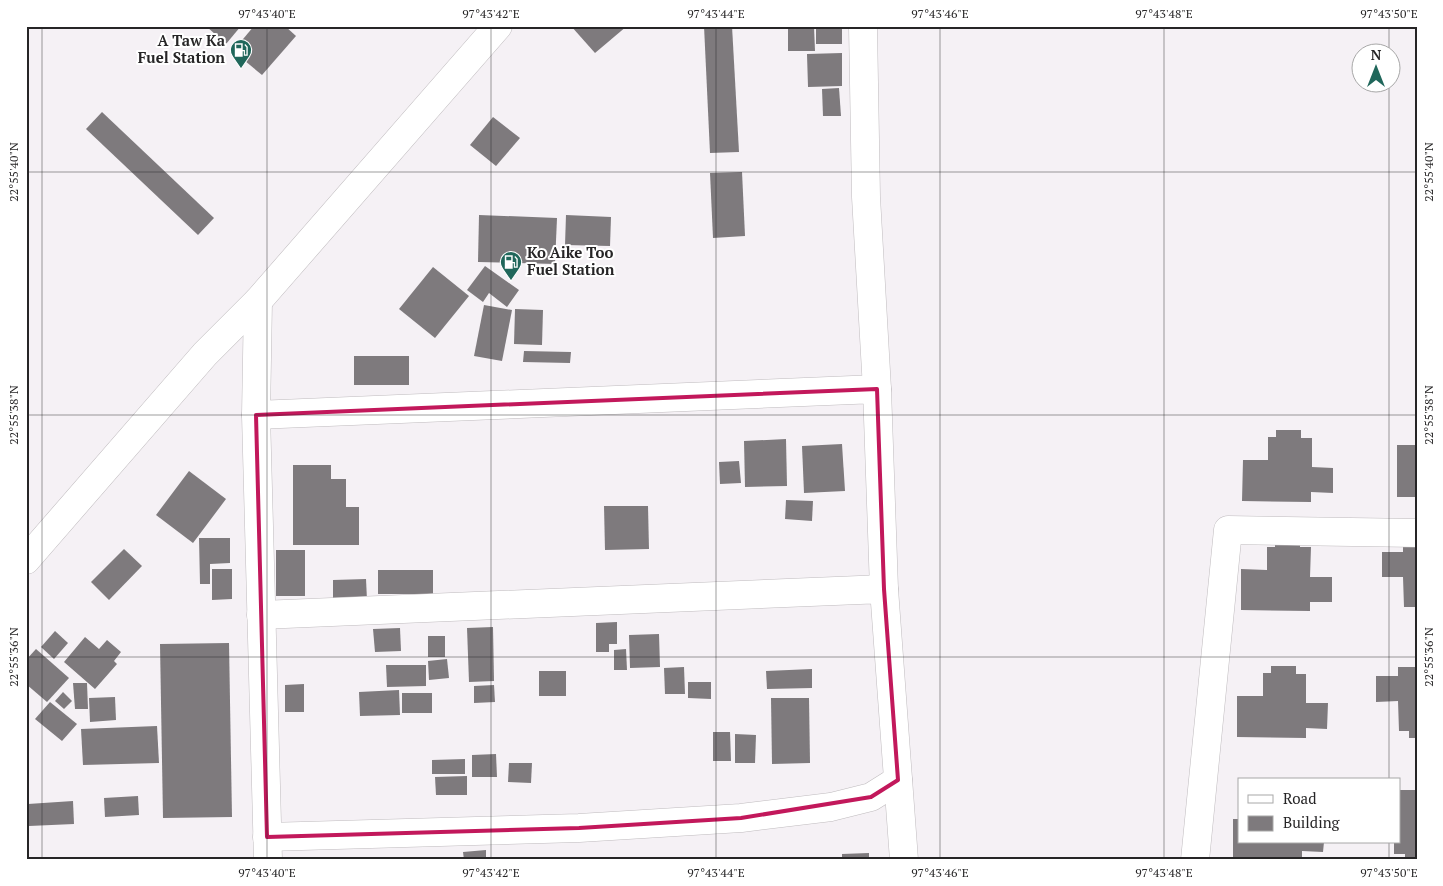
<svg xmlns="http://www.w3.org/2000/svg" width="1443" height="886" font-family="'PT Serif',serif">
<style>
.building{fill:#7e7a7d}
.lines{fill:none;stroke-linecap:round;stroke-linejoin:round}
.minor-casing{stroke:#bfbbbe;stroke-width:29}
.major-casing{stroke:#bfbbbe;stroke-width:29}
.minor{stroke:#fff;stroke-width:28}
.major{stroke:#fff;stroke-width:28}
.marked{fill:none;stroke:#c2185b;stroke-width:4;stroke-linejoin:round}
.ticks{fill:none;stroke:#262526;stroke-width:1;stroke-opacity:0.45}
.labels{text-anchor:middle;stroke-width:4;stroke-linejoin:round;paint-order:stroke}
.poi-label{font-size:15px;font-weight:bold;fill:#262526;stroke:#fff;text-anchor:end}
.neatline{fill:none;stroke:#262526;stroke-width:2}
.ticks-label{font-size:12px;text-anchor:middle;fill:#262526}
</style>
<rect width="100%" height="100%" fill="#f5f1f5"/>
<!-- building -->
<g class="building">
<path d="M206 26H241L226 44Z"/>
<path d="M254 26H285L296 36 262 75 233 51Z"/>
<path d="M571 26H627L595 53Z"/>
<path d="M704 26H732L739 152 710 153Z"/>
<path d="M788 26H814L815 51H788Z"/>
<rect x="816" y="26" width="26" height="18"/>
<path d="M842 53V86L808 87 807 54Z"/>
<path d="M839 88 841 116H823L822 89Z"/>
<path d="M102 112 214 218 198 235 86 129Z"/>
<path d="M493 117 520 138 496 166 470 145Z"/>
<path d="M742 172 745 236 713 238 710 173Z"/>
<path d="M479 215 557 218 555 264 478 262Z"/>
<path d="M566 215 611 217 610 246 565 245Z"/>
<path d="M485 266 519 290 507 307 489 293 483 302 467 290Z"/>
<path d="M433 267 469 296 435 338 399 309Z"/>
<path d="M484 305 512 310 502 361 474 356Z"/>
<path d="M515 309 543 310 542 345 514 344Z"/>
<path d="M524 351 571 352 570 363 523 362Z"/>
<rect x="354" y="356" width="55" height="29"/>
<path d="M1276 430H1301V438H1312V467L1333 468V493L1311 492V502L1242 501 1243 460H1268V437H1276Z"/>
<path d="M786 439 787 486 745 487 744 441Z"/>
<path d="M842 444 845 491 804 493 802 446Z"/>
<rect x="1397" y="445" width="20" height="52"/>
<path d="M739 461 741 483 720 484 719 462Z"/>
<path d="M293 465H331V479H346V507H359V545H293Z"/>
<path d="M189 471 226 499 193 543 156 515Z"/>
<path d="M786 500 813 501 812 521 785 519Z"/>
<path d="M604 506H648L649 549 605 550Z"/>
<path d="M199 538H230V563L210 564V584H200Z"/>
<path d="M1275 539 1300 540V547H1311L1310 577H1332V602H1310V611L1241 610V569L1267 570V547H1275Z"/>
<path d="M1403 542H1417V614H1415V607H1404L1403 577H1382V552H1403Z"/>
<path d="M124 549 142 566 109 600 91 582Z"/>
<rect x="276" y="550" width="29" height="46"/>
<path d="M212 569H232V599L212 600Z"/>
<rect x="378" y="570" width="55" height="24"/>
<path d="M366 579 367 600H333V580Z"/>
<path d="M617 622V644H609V652H596V623Z"/>
<path d="M493 627 494 681 469 682 467 628Z"/>
<path d="M400 628 401 651 375 652 373 629Z"/>
<path d="M55 631 68 643 54 659 41 647Z"/>
<path d="M659 634 660 667 630 668 629 635Z"/>
<rect x="428" y="636" width="17" height="21"/>
<path d="M85 637 99 649 107 640 121 652 114 661 117 664 95 689 64 662Z"/>
<path d="M229 643 232 817 163 818 160 644Z"/>
<path d="M36 649 69 678 47 702 26 684V660Z"/>
<path d="M626 649 627 670H614V650Z"/>
<path d="M447 659 449 678 429 680 428 661Z"/>
<path d="M386 665H426V686L387 687Z"/>
<path d="M1271 666H1296V674H1306V703H1328L1327 729 1306 728V738L1237 737V696H1263V673H1271Z"/>
<path d="M684 667 685 694H665L664 668Z"/>
<path d="M1398 667H1417V738H1409V731H1399L1398 701 1376 702V676H1398Z"/>
<path d="M812 669V688L767 689 766 671Z"/>
<rect x="539" y="671" width="27" height="25"/>
<path d="M688 682H711V699L688 698Z"/>
<path d="M73 683H87L88 709H75Z"/>
<path d="M304 684V712H285V685Z"/>
<path d="M494 685 495 702 474 703V686Z"/>
<path d="M399 690 400 715 360 716 359 692Z"/>
<path d="M63 692 72 701 64 709 55 701Z"/>
<rect x="402" y="693" width="30" height="20"/>
<path d="M115 697 116 720 90 722 89 698Z"/>
<path d="M771 698H809L810 763 772 764Z"/>
<path d="M50 702 77 724 62 741 35 719Z"/>
<path d="M157 726 159 763 83 765 81 729Z"/>
<path d="M713 732H730L731 761H713Z"/>
<path d="M735 734 756 735 755 763H735Z"/>
<path d="M496 754 497 777H472V755Z"/>
<path d="M465 759V774H432V760Z"/>
<path d="M509 763H532L531 783 508 782Z"/>
<path d="M467 776V795H436L435 777Z"/>
<path d="M1399 790H1417V860H1405V854H1394V842H1399Z"/>
<path d="M138 796 139 815 105 817 104 798Z"/>
<path d="M73 801 74 824 29 826 28 804Z"/>
<path d="M1233 819H1239V842H1324L1323 852 1302 851V860H1233Z"/>
<path d="M486 850V860H464L463 852Z"/>
<path d="M869 853V860H842V854Z"/>
</g>
<g class="lines">
<!-- minor casing -->
<g class="minor-casing">
<g id="minor">
<path d="M863 26 866 197 877 389"/>
<path d="M258 301 256 415 268 860"/>
<path d="M256 415 877 389 884 589"/>
<path d="M261 615 884 589 904 860"/>
<path d="M267 837 579 828 741 818 831 807 871 797 898 780"/>
<path d="M1195 860 1228 530 1417 533"/>
</g>
</g>
<!-- major casing -->
<g class="major-casing">
<path id="major" d="M26 560 205 354 258 301 498 26"/>
</g>
<!-- minor -->
<use href="#minor" class="minor"/>
<!-- major -->
<use href="#major" class="major"/>
</g>
<!-- marked area -->
<path class="marked" d="M877 389 884 589 898 780 871 797 741 818 579 828 267 837 256 415Z"/>
<!-- ticks -->
<path class="ticks" d="M42 26V860M267 26V860M491 26V860M716 26V860M940 26V860M1164 26V860M1389 26V52M1389 82V780M26 172H1417M26 415H1417M26 657H1417M1389 842V860"/>
<!-- icons -->
<defs>
<g id="fuel-pin" transform="scale(1.125)"><path d="M0 17L-7.5 6A9.5 9.5 0 1 1 7.5 6Z" fill="#20675b" stroke="#fff"/><path d="M-5.5-6h7V0h2V4h1.3V-2.5L3-4.5l.8-.8L6-3V5H2.5V1h-1V6h-7ZM-4.2-4.7v3.2H.2V-4.7Z" fill="#fff"/></g>
</defs>
<g fill-rule="evenodd">
<use href="#fuel-pin" x="241" y="50"/>
<use href="#fuel-pin" x="511" y="262"/>
</g>
<g class="labels">
<!-- poi labels -->
<g class="poi-label">
<text x="225" y="46">A Taw Ka<tspan x="225" dy="17">Fuel Station</tspan></text>
<text x="527" y="258" text-anchor="start">Ko Aike Too<tspan x="527" dy="17">Fuel Station</tspan></text>
</g>
</g>
<!-- border -->
<rect width="1443" height="886" fill="none" stroke="#ffffff" stroke-width="55"/>
<!-- legend -->
<rect x="1238" y="778" width="162" height="65" fill="#ffffff" stroke="#a8a8a8"/>
<rect x="1248" y="795" width="25" height="8" fill="#ffffff" stroke="#a8a8a8"/>
<text x="1283" y="804" font-size="15" fill="#262526">Road</text>
<rect x="1248" y="816" width="25" height="15" fill="#7e7a7d" stroke="#a8a8a8"/>
<text x="1283" y="828" font-size="15" fill="#262526">Building</text>
<!-- north arrow -->
<g transform="translate(1376 68)"><circle r="24" fill="#ffffff" stroke="#a8a8a8"/>
<path d="M0-4L9 19L0 12L-9 19Z" fill="#20675b"/>
<text y="-8" font-size="14" font-weight="bold" text-anchor="middle" fill="#262526">N</text>
</g>
<rect x="28" y="28" width="1388" height="830" class="neatline"/>
<g class="ticks-label">
<text x="267" y="18">97°43'40"E</text>
<text x="491" y="18">97°43'42"E</text>
<text x="716" y="18">97°43'44"E</text>
<text x="940" y="18">97°43'46"E</text>
<text x="1164" y="18">97°43'48"E</text>
<text x="1389" y="18">97°43'50"E</text>
<text transform="translate(14 172) rotate(-90)" y="4">22°55'40"N</text>
<text transform="translate(1429 172) rotate(-90)" y="4">22°55'40"N</text>
<text transform="translate(14 415) rotate(-90)" y="4">22°55'38"N</text>
<text transform="translate(1429 415) rotate(-90)" y="4">22°55'38"N</text>
<text transform="translate(14 657) rotate(-90)" y="4">22°55'36"N</text>
<text transform="translate(1429 657) rotate(-90)" y="4">22°55'36"N</text>
<text x="267" y="877">97°43'40"E</text>
<text x="491" y="877">97°43'42"E</text>
<text x="716" y="877">97°43'44"E</text>
<text x="940" y="877">97°43'46"E</text>
<text x="1164" y="877">97°43'48"E</text>
<text x="1389" y="877">97°43'50"E</text>
</g>
</svg>
